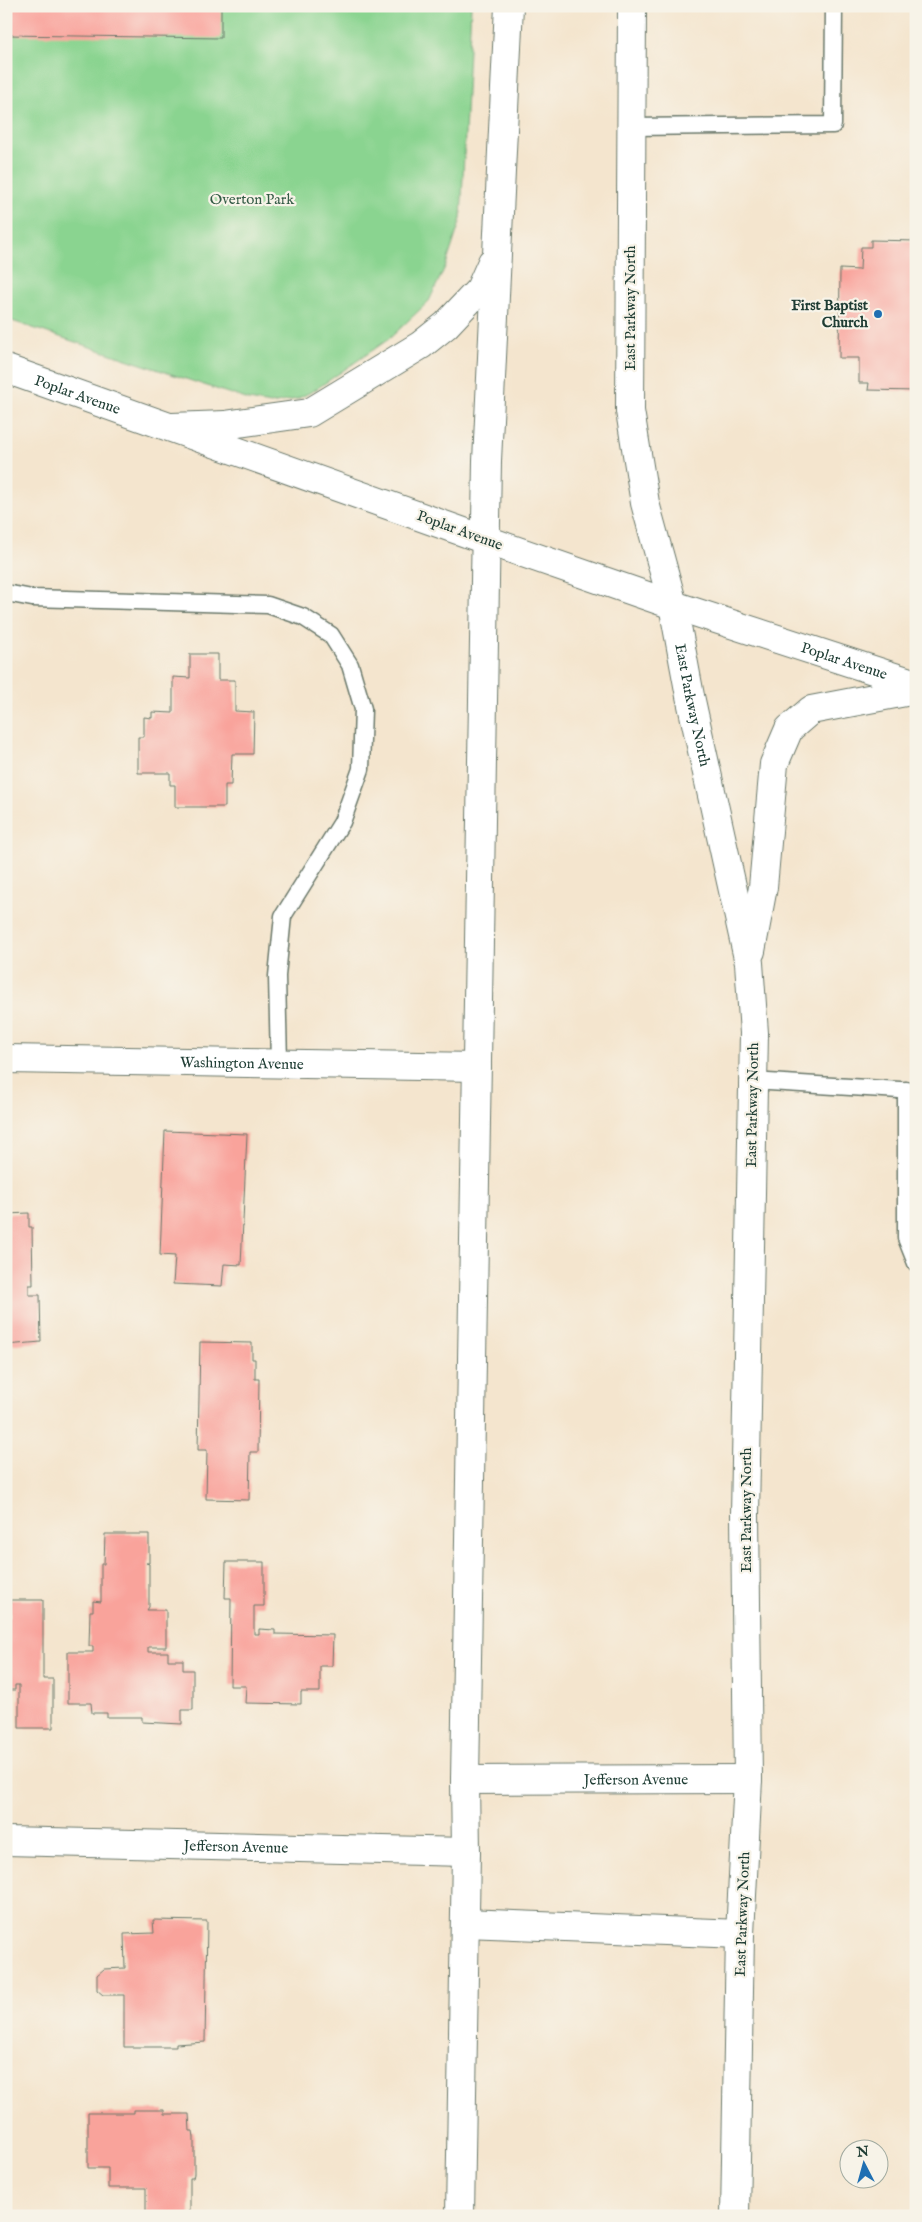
<svg xmlns="http://www.w3.org/2000/svg" width="922" height="2222" font-family="'IM FELL English',serif">
<style>
.green{fill:#8ad490;stroke:#548862}
.building{fill:#f9a39b}
.lines{fill:none;stroke-linecap:round;stroke-linejoin:round}
.lane-casing{stroke:#6a786a;stroke-width:19}
.street-casing{stroke:#6a786a;stroke-width:30}
.secondary-casing{stroke:#6a786a;stroke-width:30}
.primary-casing{stroke:#6a786a;stroke-width:30}
.lane{stroke:#fff;stroke-width:16}
.street{stroke:#fff;stroke-width:28}
.secondary{stroke:#fff;stroke-width:28}
.primary{stroke:#fff;stroke-width:28}
.poi-dot{fill:#1f6fb2;stroke:#f7f3e8;stroke-width:2}
.labels{text-anchor:middle;stroke-width:4.5;stroke-linejoin:round;paint-order:stroke}
.park-label{font-size:15px;fill:#345b46;stroke:#f7f3e8}
.poi-label{font-size:15px;font-weight:bold;fill:#1f3d34;stroke:#f7f3e8;text-anchor:end}
.street-label{font-size:15px;fill:#1f3d34;stroke:#f7f3e8}
</style>
<rect width="100%" height="100%" fill="#f7f3e8"/>
<filter id="ink" filterUnits="userSpaceOnUse"><feTurbulence type="fractalNoise" baseFrequency=".02" numOctaves="2"/><feDisplacementMap in="SourceGraphic" scale="10" xChannelSelector="R" yChannelSelector="G"/><feConvolveMatrix kernelMatrix="1 2 1 2 8 2 1 2 1" color-interpolation-filters="sRGB"/></filter>
<filter id="wash" filterUnits="userSpaceOnUse"><feTurbulence type="fractalNoise" baseFrequency=".0096" numOctaves="4" result="noise"/><feDisplacementMap in="SourceGraphic" scale="20" xChannelSelector="R" yChannelSelector="G"/><feGaussianBlur stdDeviation="1.12" result="paint"/><feColorMatrix in="noise" values="0 0 0 0 0 0 0 0 0 0 0 0 0 0 0 0 0 1.4 0 .05"/><feComposite in="paint" operator="in"/></filter>
<g filter="url(#wash)">
<rect width="100%" height="100%" fill="#f4e5ce"/>
<!-- green -->
<path class="green" d="M6 6H471L461 219 446 265 429 301 389 339 315 390 297 399 271 404 249 400 6 319Z"/>
<g id="blocks">
<!-- building -->
<g class="building">
<path d="M6 6H221V38L6 35Z"/>
<path d="M871 240 916 241V391L868 390 869 383H859V358H839L840 269 860 270 861 247H871Z"/>
<path d="M190 654H218V680H235V711L254 712 253 754H232L231 785H225V807H175V785H170V773H138V737H144V717L152 718V712L173 713V677L190 678Z"/>
<path d="M165 1131 247 1134 241 1265 224 1264 222 1286 173 1284 175 1256 160 1255Z"/>
<path d="M29 1213V1227H32L33 1285H29V1295H40L41 1342 6 1345V1214Z"/>
<path d="M200 1342 252 1343V1359H255V1379H259L258 1452H250L249 1500 206 1499 207 1450H198Z"/>
<path d="M105 1534H149V1563H146L149 1564V1607L147 1610H166V1647H148V1652H168V1660H183V1670H193V1710H182V1724L142 1722V1717H107V1713H92L91 1703H68V1652H93V1646H89L90 1611H93V1601L101 1602V1564H104Z"/>
<path d="M226 1562H264V1606H254V1634H259V1629L275 1630V1634L333 1635 332 1666H320V1692H301V1704L245 1703 246 1686H230L231 1598H225Z"/>
<path d="M10 1600H43V1679H53V1728H19V1685H15V1690H6V1618L10 1617Z"/>
<path d="M153 1920 207 1921 205 2042 176 2044V2047H124V1995H103L97 1990V1975L104 1969 125 1968 124 1934 154 1933Z"/>
<path d="M134 2110H164V2114H189L190 2131H193L194 2137V2174L193 2178H190V2216H146V2188H108V2168H88V2113H134Z"/>
</g>
</g>
</g>
<g filter="url(#ink)">
<use href="#blocks" fill-opacity="0" stroke="#6a786a" stroke-width="1"/>
<g class="lines">
<!-- lane casing -->
<g class="lane-casing">
<g id="lane">
<path d="M631 127 833 125 834 6"/>
<path d="M6 593 32 598 268 605 303 617 331 635 350 665 363 709 361 769 342 822 283 916 277 976 279 1063"/>
<path d="M753 1081 916 1091"/>
<path d="M906 1090V1238L916 1263"/>
</g>
</g>
<!-- street casing -->
<g class="street-casing">
<g id="street">
<path id="s1" d="M6 1059 477 1067"/>
<path id="s2" d="M465 1780 748 1779"/>
<path id="s3" d="M6 1841 466 1852"/>
<path d="M465 1923 740 1934"/>
</g>
</g>
<!-- secondary casing -->
<g class="secondary-casing">
<g id="secondary">
<path id="s4" d="M6 369 486 540"/>
</g>
</g>
<!-- primary casing -->
<g class="primary-casing">
<g id="primary">
<path id="s5" d="M632 6 630 411 645 503 673 605 690 696 749 963 754 1033 745 1515 748 1779 740 1934 735 2216"/>
<path d="M172 427 225 425 309 413 421 345 446 325 480 289 492 262"/>
<path id="s6" d="M486 540 673 605 916 684"/>
<path d="M751 951 763 887 774 764 789 729 811 710 916 690"/>
<path d="M460 2216 466 1852 465 1780 487 461 509 6"/>
</g>
</g>
<!-- lane -->
<use href="#lane" class="lane"/>
<!-- street -->
<use href="#street" class="street"/>
<!-- secondary -->
<use href="#secondary" class="secondary"/>
<!-- primary -->
<use href="#primary" class="primary"/>
</g>
</g>
<!-- markers -->
<circle class="poi-dot" cx="878" cy="314" r="5"/>
<g class="labels">
<!-- park labels -->
<g class="park-label">
<text x="252" y="204">Overton Park</text>
</g>
<!-- poi labels -->
<g class="poi-label">
<text x="868" y="310">First Baptist<tspan x="868" dy="17">Church</tspan></text>
</g>
<!-- street labels -->
<g class="street-label">
<text transform="translate(630 308) rotate(-90)" y="5">East Parkway North</text>
<text dy="5" stroke="none"><textPath href="#s4" startOffset="76">Poplar Avenue</textPath></text>
<text transform="translate(460 530) rotate(20)" y="5">Poplar Avenue</text>
<text dy="5" stroke="none"><textPath href="#s6" startOffset="378">Poplar Avenue</textPath></text>
<text dy="5" stroke="none"><textPath href="#s5" startOffset="706">East Parkway North</textPath></text>
<text dy="5" stroke="none"><textPath href="#s1" startOffset="236">Washington Avenue</textPath></text>
<text transform="translate(752 1105) rotate(-89)" y="5">East Parkway North</text>
<text transform="translate(746 1510) rotate(-90)" y="5">East Parkway North</text>
<text dy="5" stroke="none"><textPath href="#s2" startOffset="171">Jefferson Avenue</textPath></text>
<text dy="5" stroke="none"><textPath href="#s3" startOffset="230">Jefferson Avenue</textPath></text>
<text transform="translate(742 1914) rotate(-88)" y="5">East Parkway North</text>
</g>
</g>
<!-- margin -->
<rect width="922" height="2222" fill="none" stroke="#f7f3e8" stroke-width="25"/>
<!-- north arrow -->
<g transform="translate(864 2164) rotate(354)"><circle r="24" fill="#f7f3e8" stroke="#a1aaa0"/>
<path d="M0-4L9 19L0 12L-9 19Z" fill="#1f6fb2"/>
<text y="-8" font-size="14" font-weight="bold" text-anchor="middle" fill="#1f3d34">N</text>
</g>
</svg>
